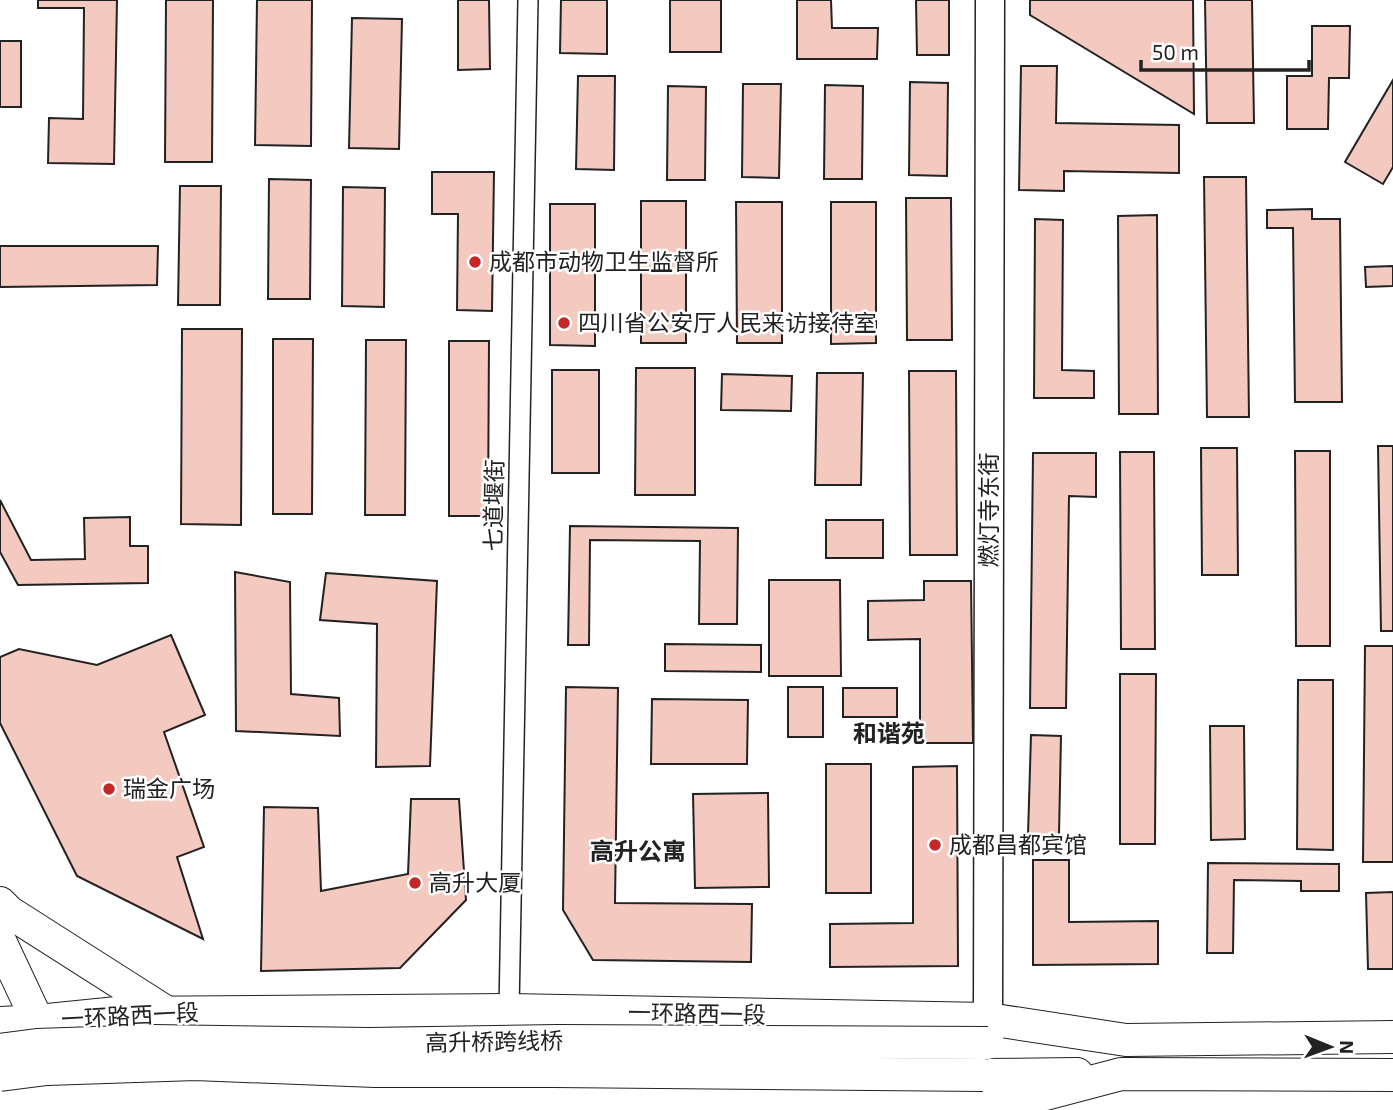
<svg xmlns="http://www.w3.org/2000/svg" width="1393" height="1110" font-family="'Exo 2','Noto Sans SC',sans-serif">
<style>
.building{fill:#f3c9c0;stroke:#222;stroke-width:2}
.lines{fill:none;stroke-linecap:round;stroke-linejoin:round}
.street-casing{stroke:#222;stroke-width:22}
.secondary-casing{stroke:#222;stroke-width:31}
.primary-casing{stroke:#222;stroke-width:34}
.street{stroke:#fff;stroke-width:19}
.secondary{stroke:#fff;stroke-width:28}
.primary{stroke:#fff;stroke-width:32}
.primary-bridge-casing{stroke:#222;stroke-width:34;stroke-linecap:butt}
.primary-bridge{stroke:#fff;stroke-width:32}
.poi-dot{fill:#c62828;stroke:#fff;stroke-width:2.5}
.labels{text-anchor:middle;stroke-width:5;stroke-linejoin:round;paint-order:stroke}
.poi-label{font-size:23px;fill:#222;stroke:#fff;text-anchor:start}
.street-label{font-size:23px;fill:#222;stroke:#fff}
.neighbourhood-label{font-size:24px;font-weight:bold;fill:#222;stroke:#fff}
</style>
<rect width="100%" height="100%" fill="#fff"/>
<!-- building -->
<g class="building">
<path d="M38 0H117L114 164 48 163 49 118 83 119 84 8H38Z"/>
<path d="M166 0H213L212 162H165Z"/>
<path d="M257 0H312L311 146 255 145Z"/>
<path d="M458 0H489L490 69 458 70Z"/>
<path d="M561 0H607V54L560 53Z"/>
<rect x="670" y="0" width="51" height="52"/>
<path d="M797 0H831L832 28H878L877 59H797Z"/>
<path d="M916 0H949V55H917Z"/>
<path d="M1030 0H1193L1194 114 1030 15Z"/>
<path d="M1205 0H1252L1254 123H1207Z"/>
<path d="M352 18 402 19 399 149 349 148Z"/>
<path d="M1312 26H1350L1349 78H1329L1328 129H1287V76H1312Z"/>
<rect x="0" y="41" width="21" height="66"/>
<path d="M1021 66H1057L1056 123 1179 125V173L1064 171V191L1019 190Z"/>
<path d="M578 76H615L614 170 576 169Z"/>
<path d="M1393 80V167L1383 184 1345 162Z"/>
<path d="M910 82 948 83 947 176 909 175Z"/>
<path d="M743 84H781L779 178 742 177Z"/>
<path d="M825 85 863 86 862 179H824Z"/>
<path d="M668 86 706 87 705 180H667Z"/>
<path d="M432 172H494L492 311 457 310 458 214H432Z"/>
<path d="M1204 177H1246L1249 417H1207Z"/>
<path d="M269 179 311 180 310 299H268Z"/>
<path d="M180 186H221L220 305H178Z"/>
<path d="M343 187 385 188 384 307 342 306Z"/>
<path d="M906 198H951L952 340H907Z"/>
<rect x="641" y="201" width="45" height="142"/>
<path d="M736 202H782V343H737Z"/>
<path d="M831 202H876V343L831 344Z"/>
<path d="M550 204H595V346L550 345Z"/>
<path d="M1312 209V219H1340L1342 402H1295L1293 228H1267V210Z"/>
<path d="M1157 215 1158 414H1119L1118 216Z"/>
<path d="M1035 219 1063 220 1062 370 1094 371V398H1034Z"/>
<path d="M0 246H158L157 285 0 287Z"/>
<path d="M1393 266V286L1366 287 1365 267Z"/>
<path d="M182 329H242L241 525 181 524Z"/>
<path d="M273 339H313L312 514H273Z"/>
<path d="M366 340H406L405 515H365Z"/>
<path d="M449 341H489L488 516H449Z"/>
<path d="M636 368H695V495H635Z"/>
<rect x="552" y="370" width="47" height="103"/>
<path d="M909 371H956L957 555H910Z"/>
<path d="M817 373H863L861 485H815Z"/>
<path d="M722 374 792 376 791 411 721 410Z"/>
<path d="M1378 446H1393V631H1381Z"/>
<path d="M1201 448H1237L1238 575H1202Z"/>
<path d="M1295 451H1330V646H1296Z"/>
<path d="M1120 452H1154L1155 649H1121Z"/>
<path d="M1033 453H1096V497L1069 496 1066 708H1030Z"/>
<path d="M0 500 31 560 85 559 84 518 130 517V546H148V583L18 585 0 552Z"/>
<rect x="826" y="520" width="57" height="38"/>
<path d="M570 526 738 528 737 624H699L700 541 590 540 589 645H568Z"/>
<path d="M235 572 290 582 291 694 339 698 340 736 236 731Z"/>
<path d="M326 573 437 581 430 766 376 767 377 624 320 620Z"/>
<path d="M769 580H840L841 676H769Z"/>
<path d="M924 581H971L973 743H920V639L868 640V601L924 600Z"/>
<path d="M171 635 205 715 164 732 204 847 177 857 203 939 77 876 0 723V657L19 649 97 665Z"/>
<path d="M665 644 761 645V672L665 671Z"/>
<path d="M1365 646H1393V862H1363Z"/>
<path d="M1120 674H1156L1155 844H1120Z"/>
<path d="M1298 680H1333V850L1297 849Z"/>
<path d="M566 687 618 688 615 903 752 904 751 962 593 960 563 910Z"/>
<rect x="788" y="687" width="35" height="50"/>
<rect x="843" y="688" width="54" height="29"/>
<path d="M652 699 748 700 747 764H651Z"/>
<path d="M1210 726H1244L1245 839 1211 840Z"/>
<path d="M1031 735 1061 736 1059 835H1028Z"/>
<rect x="826" y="764" width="45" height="129"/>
<path d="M957 766 958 966 830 967V924L913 923V767Z"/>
<path d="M768 793 769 887 695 888 693 794Z"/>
<path d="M411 799H459L466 900 400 968 261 971 264 807 318 808 321 891 408 874Z"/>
<path d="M1033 860H1069V922L1158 921V964L1033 965Z"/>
<path d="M1208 863 1339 864V891H1301V881L1234 880 1233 953H1207Z"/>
<path d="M1393 892V969H1368L1366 893Z"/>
</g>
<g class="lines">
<!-- street casing -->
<g class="street-casing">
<path id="street" d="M509 1010 528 0"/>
</g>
<!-- secondary casing -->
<g class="secondary-casing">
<path id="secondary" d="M988 1019 990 0"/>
</g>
<!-- primary casing -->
<g class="primary-casing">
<g id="primary">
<path d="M0 903 9 912 166 1012"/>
<path d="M0 941 46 1039"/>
<path d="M0 1023 38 1021 117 1013 509 1010 988 1019 1126 1040 1393 1037"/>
<path d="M983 1075 1077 1074"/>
<path d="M0 1107 72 1098 162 1096 505 1102H1015L1121 1074 1393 1075"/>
</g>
</g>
<!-- street -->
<use href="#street" class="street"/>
<!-- secondary -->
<use href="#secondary" class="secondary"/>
<!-- primary -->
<use href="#primary" class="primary"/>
<!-- primary-bridge casing -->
<g class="primary-bridge-casing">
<g id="primary-bridge">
<path d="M0 1050 37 1045 153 1041 370 1044 558 1041 988 1043"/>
<path d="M0 1075 47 1069 195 1064 375 1071H553L983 1075"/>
</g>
</g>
<!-- primary-bridge -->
<use href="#primary-bridge" class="primary-bridge"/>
</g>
<!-- markers -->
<g class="poi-dot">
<circle cx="475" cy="262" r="7"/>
<circle cx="564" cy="323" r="7"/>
<circle cx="109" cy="789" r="7"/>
<circle cx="935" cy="845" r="7"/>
<circle cx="415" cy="883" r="7"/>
</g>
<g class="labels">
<!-- poi labels -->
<g class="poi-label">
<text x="489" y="270">成都市动物卫生监督所</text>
<text x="578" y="331">四川省公安厅人民来访接待室</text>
<text x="123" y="797">瑞金广场</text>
<text x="949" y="853">成都昌都宾馆</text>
<text x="429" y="891">高升大厦</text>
</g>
<!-- street labels -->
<g class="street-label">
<text transform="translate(494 505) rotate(-89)" y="8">七道堰街</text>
<text transform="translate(989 510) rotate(-90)" y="8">燃灯寺东街</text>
<text transform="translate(697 1014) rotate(1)" y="8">一环路西一段</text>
<text transform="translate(130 1016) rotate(-3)" y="8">一环路西一段</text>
<text transform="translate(494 1042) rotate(-1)" y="8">高升桥跨线桥</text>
</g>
<!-- neighbourhood labels -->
<g class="neighbourhood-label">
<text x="889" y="742">和谐苑</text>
<text x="638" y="860">高升公寓</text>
</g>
</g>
<!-- north arrow -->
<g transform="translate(1330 1047) rotate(91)" stroke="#ffffff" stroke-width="5" paint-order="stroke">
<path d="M0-5L12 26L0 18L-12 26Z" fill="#222222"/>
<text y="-10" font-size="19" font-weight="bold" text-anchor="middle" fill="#222222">N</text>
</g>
<!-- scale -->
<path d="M1141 60v10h168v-10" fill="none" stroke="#222222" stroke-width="3.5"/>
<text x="1152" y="60" font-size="21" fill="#222222" stroke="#ffffff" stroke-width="5" paint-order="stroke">50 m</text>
</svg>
